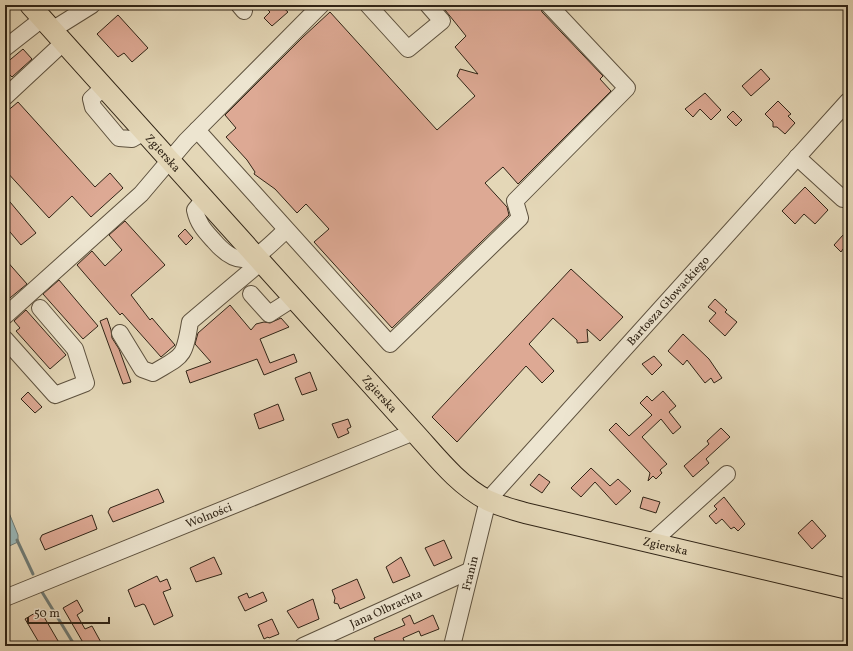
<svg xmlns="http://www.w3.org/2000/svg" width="853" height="651" font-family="Vollkorn,serif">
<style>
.water{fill:#99b7b8;stroke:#6f7c77}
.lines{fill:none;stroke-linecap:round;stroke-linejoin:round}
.stream{stroke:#6f7c77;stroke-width:3}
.building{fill:#dda994;stroke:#302416}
.minor-casing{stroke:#5d513e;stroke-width:18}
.major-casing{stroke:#302416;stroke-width:22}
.minor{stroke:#ede5d0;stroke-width:16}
.major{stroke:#e4d7b7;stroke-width:20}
.labels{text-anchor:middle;stroke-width:3;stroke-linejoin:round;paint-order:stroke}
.street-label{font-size:12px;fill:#302416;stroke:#ede5d0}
</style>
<rect width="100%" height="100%" fill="#e4d7b7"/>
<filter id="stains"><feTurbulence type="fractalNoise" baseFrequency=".005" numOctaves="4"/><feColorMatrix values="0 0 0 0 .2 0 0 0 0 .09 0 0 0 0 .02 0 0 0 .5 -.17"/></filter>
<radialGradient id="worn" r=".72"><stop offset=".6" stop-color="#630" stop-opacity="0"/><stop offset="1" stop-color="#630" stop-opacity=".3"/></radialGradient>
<!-- water -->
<path class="water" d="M5 503 18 535V542L5 548Z"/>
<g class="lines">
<!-- stream -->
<g class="stream">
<path d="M17 540 33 574"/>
<path d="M42 592 75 646"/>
</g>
</g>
<!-- building -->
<g class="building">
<path d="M273 5H280L288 12 272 26 264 18 270 12 268 10Z"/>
<path d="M441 5H540L542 12 603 76 600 79 611 91 518 184 503 167 485 183 507 207 509 215 392 328 314 242 329 229 306 204 297 213 275 189 254 174 255 172 247 160 226 137 236 128 225 115 303 37 330 12 437 130 475 96 457 76 460 69 478 74 455 47 466 36Z"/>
<path d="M118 15 148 48 132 62 124 53 118 57 97 34Z"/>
<path d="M23 49 32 59 12 77 10 75 5 80V64Z"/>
<path d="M761 69 770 79 751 96 742 86Z"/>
<path d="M705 93 721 110 711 120 700 109 693 117 685 109Z"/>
<path d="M778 101 791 114 788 116 795 123 785 134 777 127H773V122L765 114Z"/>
<path d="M18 102 95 187 110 173 123 188 91 217 72 196 49 218 5 170V113Z"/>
<path d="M733 111 742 120 736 126 727 117Z"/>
<path d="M805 187 828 210 815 224 804 214 795 224 782 211Z"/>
<path d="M5 196 36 233 21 245 5 226Z"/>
<path d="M125 221 165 265 131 295 150 320 152 318 175 345 161 357 122 313 120 315 77 265 92 251 105 266 122 250 109 235Z"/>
<path d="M185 229 193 238 186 245 178 236Z"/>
<path d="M843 235 848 240V253L843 249 841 252 834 245Z"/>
<path d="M5 259 27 284 5 302Z"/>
<path d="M571 269 623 317 600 341 587 329 588 342 577 343V340L553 318 529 344 554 371 542 383 526 366 457 442 432 417Z"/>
<path d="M59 280 98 326 83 339 43 294Z"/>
<path d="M715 299 727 310 725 312 737 322 725 336 709 321 716 313 708 307Z"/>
<path d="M230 305 251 330 256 324 264 322 270 323 281 318 289 327 260 339 270 363 294 354 297 362 264 375 257 359 190 383 186 371 211 362 195 344 198 333Z"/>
<path d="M26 310 66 355 50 369 16 331 20 328 14 321Z"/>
<path d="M107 318 111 330 112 338 119 349 131 382 123 384 100 321Z"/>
<path d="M683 334 709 359 722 378 714 383 711 378 705 383 687 360 683 365 668 351Z"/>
<path d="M654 356 662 365 652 375 642 364Z"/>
<path d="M310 372 317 390 302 395 295 378Z"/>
<path d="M663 391 676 406 669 412 681 427 673 434 661 419 642 437 667 464 660 470 662 473 656 479 653 476 648 481 650 473 609 430 616 423 629 436 652 415 640 403 647 396 652 401Z"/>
<path d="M28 392 42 407 35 413 21 399Z"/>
<path d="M278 404 284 420 259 429 254 414Z"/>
<path d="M348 419 351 427 347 429 349 433 338 438 332 424Z"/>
<path d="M721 428 730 437 706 459 709 463 693 477 684 466 709 444 707 441Z"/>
<path d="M591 468 610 486 618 479 631 491 616 505 595 482 581 497 571 488Z"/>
<path d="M539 474 550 482 542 493 530 485Z"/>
<path d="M158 489 164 502 113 522 108 512 110 508Z"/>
<path d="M643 497 660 502 656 513 640 508Z"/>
<path d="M724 497 745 524 738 531 734 527 731 529 722 519 716 524 709 516 717 509 714 506Z"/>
<path d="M92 515 97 529 45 550 40 539 42 535Z"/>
<path d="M812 520 826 536 812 549 798 533Z"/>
<path d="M444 540 452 558 434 566 425 548Z"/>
<path d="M214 557 222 574 196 582 190 568Z"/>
<path d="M401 557 410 576 393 583 386 567Z"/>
<path d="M157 576 160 582 167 579 171 589 163 592 173 616 154 625 145 605 143 604 135 607 128 590Z"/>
<path d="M357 579 365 598 340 609 338 604 334 603 335 598 332 590Z"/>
<path d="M263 592 267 601 245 611 238 597 247 593 249 598Z"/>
<path d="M313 599 319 619 298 628 287 611Z"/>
<path d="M77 600 83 611 77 615 85 629 92 626 103 646H85L63 608Z"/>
<path d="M40 610 61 646H41L25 619Z"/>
<path d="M410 615 414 624 433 615 439 629 421 636 419 631 403 638 406 646H377L374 638 405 625 402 619Z"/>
<path d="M272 619 279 634 269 638 268 637 264 639 258 625Z"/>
</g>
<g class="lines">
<!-- minor casing -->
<g class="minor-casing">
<g id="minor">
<path d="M239 5 244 11"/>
<path d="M368 5 408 49 442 21 428 5"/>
<path d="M52 30 92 5"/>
<path d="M5 48 42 19"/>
<path d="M104 87 91 99 93 107 119 138 132 139 144 132"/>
<path d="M5 97 63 43"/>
<path d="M197 130 390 344 520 218 515 201 627 88 549 5"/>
<path d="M797 157 843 199"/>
<path d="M204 199 195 210C198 224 205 231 214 241 244 276 260 254 286 230"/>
<path d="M251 294 269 314 294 298"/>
<path d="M5 316 141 194 186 141 321 5"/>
<path d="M120 333 142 369 153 373C183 355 184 359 190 322L261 262"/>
<path d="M5 339 55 395 86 383 75 349 40 308"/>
<path d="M651 543 727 474"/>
<path id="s1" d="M5 598 414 432"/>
<path id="s2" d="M303 646 469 571"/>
<path id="s3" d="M452 646 488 500 848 101"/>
</g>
</g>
<!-- major casing -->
<g class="major-casing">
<g id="major">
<path id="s4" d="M30 5 414 432C436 456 457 484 487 500 499 506 512 509 525 513L848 589"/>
</g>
</g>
<!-- minor -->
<use href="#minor" class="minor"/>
<!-- major -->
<use href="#major" class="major"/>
</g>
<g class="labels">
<!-- street labels -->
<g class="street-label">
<text dy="4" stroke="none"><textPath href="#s4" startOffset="199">Zgierska</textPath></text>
<text dy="4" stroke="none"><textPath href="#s3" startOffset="419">Bartosza Głowackiego</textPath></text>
<text dy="4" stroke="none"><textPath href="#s4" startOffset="523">Zgierska</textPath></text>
<text dy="4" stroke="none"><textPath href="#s1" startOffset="220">Wolności</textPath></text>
<text dy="4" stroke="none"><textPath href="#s4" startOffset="859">Zgierska</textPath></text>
<text dy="4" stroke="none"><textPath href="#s3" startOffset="75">Franin</textPath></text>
<text dy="4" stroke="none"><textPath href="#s2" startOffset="91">Jana Olbrachta</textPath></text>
</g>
</g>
<!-- margin -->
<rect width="853" height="651" fill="none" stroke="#e4d7b7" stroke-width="20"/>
<rect x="6" y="6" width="841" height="639" fill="none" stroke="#302416" stroke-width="2"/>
<rect x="10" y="10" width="833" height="631" fill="none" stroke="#302416"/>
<!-- scale -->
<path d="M28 617v6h81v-6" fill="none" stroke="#302416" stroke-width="2"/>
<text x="34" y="617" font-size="12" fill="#302416" stroke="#ede5d0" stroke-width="3" paint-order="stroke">50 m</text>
<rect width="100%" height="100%" filter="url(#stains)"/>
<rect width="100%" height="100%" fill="url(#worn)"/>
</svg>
